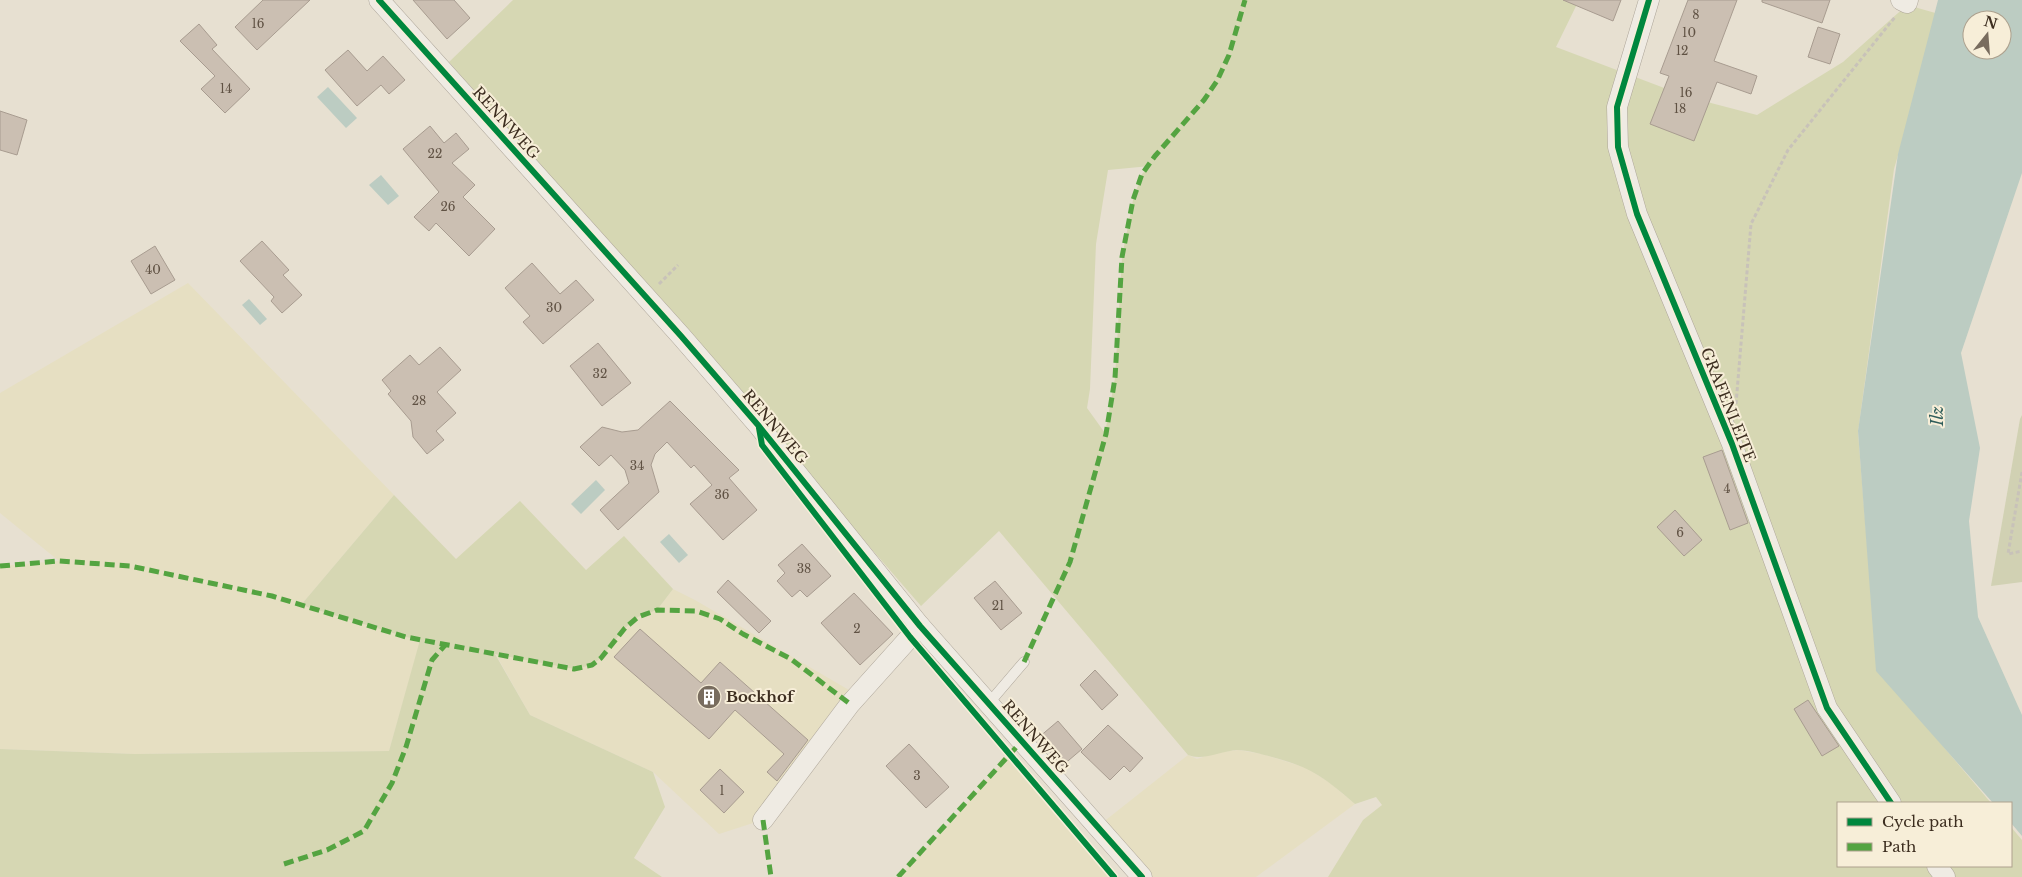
<svg xmlns="http://www.w3.org/2000/svg" width="2022" height="877" font-family="'Libre Baskerville',serif">
<style>
.farmland{fill:#e6dfc2}
.green{fill:#d6d7b3;fill-rule:evenodd}
.cemetery{fill:#d1d1b3}
.water{fill:#bcccc2;fill-rule:evenodd}
.building{fill:#cbbfb2;stroke:#a89c90}
.lines{fill:none;stroke-linecap:round;stroke-linejoin:round}
.lane-casing{stroke:#ada599;stroke-width:11}
.street-casing{stroke:#ada599;stroke-width:21}
.path{stroke:#c8c2b9;stroke-width:3;stroke-dasharray:4 2.5;stroke-linecap:butt}
.lane{stroke:#efebe3;stroke-width:10}
.street{stroke:#efebe3;stroke-width:20}
.quiet{stroke:#54a441;stroke-width:5;stroke-dasharray:10 5;stroke-linecap:butt}
.cycleway-casing{stroke:#f7eed8;stroke-width:9}
.cycleway{stroke:#00873e;stroke-width:6}
.labels{text-anchor:middle;stroke-width:4;stroke-linejoin:round;paint-order:stroke}
.number-label{font-size:12px;fill:#605244}
.street-label{font-size:15px;fill:#3d2e20;stroke:#f7eed8}
.poi-label{font-size:15px;font-weight:bold;fill:#3d2e20;stroke:#f7eed8;text-anchor:start}
.water-label{font-size:16px;font-style:italic;fill:#2f5d5a;stroke:#f7eed8}
</style>
<rect width="100%" height="100%" fill="#e7e0d1"/>
<!-- farmland -->
<g class="farmland">
<path d="M188 283 394 495 301 605 406 637 421 639 389 751 135 754 0 749V566L59 561 0 513V393Z"/>
<path d="M673 589 695 600 849 690 772 817 719 834 653 772 530 715 495 653 574 669 601 658 625 628 638 617 657 610Z"/>
<path d="M1238 750 1262 754 1307 768 1330 783 1355 804 1256 877H1142L1097 827 1188 755 1197 759 1215 753Z"/>
<path d="M1009 755 1114 877H898L944 829Z"/>
</g>
<!-- green -->
<g class="green">
<path d="M513 0H1579L1556 47 1688 97 1757 115 1843 62 1907 5 1939 14 1894 169 1858 432 1877 668 1991 803H1838V866H2011V827L2022 840V877H1328L1363 820 1382 805 1376 797 1355 804C1325 778 1311 767 1272 757 1261 754 1248 750 1237 750 1221 751 1203 761 1188 755L999 531 921 606 449 62ZM1150 166 1142 174 1133 200 1122 257 1115 378 1105 433 1087 408 1090 389 1096 244 1108 170Z"/>
<path d="M394 495 456 559 520 501 586 570 624 536 673 589 657 610 638 617 625 628 601 658 592 665 574 669 495 654 530 715 653 772 665 807 634 858 662 877H0V749L135 754 389 751 420 640 406 637 301 605Z"/>
</g>
<!-- cemetery -->
<path class="cemetery" d="M2022 415V582L1991 586 2020 419Z"/>
<!-- water -->
<g class="water">
<path d="M1938 0H2022V173L1961 353 1980 448 1969 521 1978 617 2022 715V836L2011 823V803H1993L1876 671 1858 431 1898 154ZM1972 20H2002V50H1972Z"/>
<path d="M328 87 357 118 346 128 317 97Z"/>
<path d="M381 175 399 196 388 205 369 185Z"/>
<path d="M249 299 267 319 260 325 242 305Z"/>
<path d="M596 480 605 490 581 514 571 504Z"/>
<path d="M669 534 688 555 679 563 660 542Z"/>
</g>
<!-- building -->
<g class="building">
<path d="M263 0H310L257 50 235 27Z"/>
<path d="M413 0H454L470 18 447 39Z"/>
<path d="M1563 0H1621L1613 21Z"/>
<path d="M1688 0H1737L1714 61 1757 76 1751 94 1717 82 1694 141 1650 124 1669 76 1660 73Z"/>
<path d="M1762 0H1830L1822 23 1762 2Z"/>
<path d="M199 24 217 45 212 49 250 89 225 113 201 89 215 76 180 41Z"/>
<path d="M1818 27 1840 34 1830 64 1808 57Z"/>
<path d="M348 50 367 71 383 56 405 80 389 94 381 85 357 106 325 70Z"/>
<path d="M0 111 27 120 17 155 0 150Z"/>
<path d="M430 126 444 143 456 133 469 149 452 163 475 185 463 197 495 229 469 256 436 223 429 231 414 217 439 192 403 149Z"/>
<path d="M262 241 289 270 283 275 302 295 282 313 271 301 274 297 240 261Z"/>
<path d="M155 246 175 280 151 294 131 261Z"/>
<path d="M532 263 560 294 576 280 594 300 543 344 523 322 530 316 505 288Z"/>
<path d="M598 343 631 383 602 406 570 366Z"/>
<path d="M440 347 461 370 437 392 456 413 436 431 444 440 427 454 413 437 411 421 388 394 391 391 382 380 410 355 419 365Z"/>
<path d="M670 401 739 470 729 478 757 510 723 540 690 504 712 485 694 465 691 468 667 442 655 454 651 465 659 492 618 530 600 510 629 483 625 470 611 455 599 466 580 447 602 427 622 432 638 430Z"/>
<path d="M1722 450 1748 523 1730 530 1703 457Z"/>
<path d="M1675 510 1702 540 1684 556 1657 527Z"/>
<path d="M802 544 831 576 807 597 800 590 792 597 777 581 785 573 778 565Z"/>
<path d="M728 580 771 621 759 633 717 592Z"/>
<path d="M995 581 1022 613 1001 630 974 598Z"/>
<path d="M854 593 893 634 860 665 821 623Z"/>
<path d="M640 629 701 683 720 662 808 740 777 781 767 772 784 754 735 710 709 739 614 657Z"/>
<path d="M1095 670 1118 695 1102 710 1080 685Z"/>
<path d="M1808 700 1839 746 1822 756 1794 709Z"/>
<path d="M1058 721 1082 749 1062 766 1038 738Z"/>
<path d="M1108 725 1143 758 1130 772 1124 766 1110 780 1081 752Z"/>
<path d="M909 744 949 787 926 808 886 766Z"/>
<path d="M720 769 744 792 724 813 700 790Z"/>
</g>
<g class="lines">
<!-- lane casing -->
<g class="lane-casing">
<path id="lane" d="M989 703 1024 662"/>
</g>
<!-- street casing -->
<g class="street-casing">
<g id="street">
<path d="M379 0 681 336 758 425 920 626 1142 877"/>
<path d="M1649 0 1617 107 1618 147 1637 214 1732 444 1827 708 1891 803"/>
<path d="M1901 0 1907 3 1908 0"/>
<path d="M763 820 850 704 920 626"/>
<path d="M1937 866 1945 877"/>
</g>
</g>
<!-- path -->
<g class="path">
<path d="M659 284 678 265"/>
<path d="M1736 404 1751 224 1788 150 1895 17"/>
<path d="M2022 472 2008 554 2022 551"/>
<path d="M1091 851 1114 877"/>
</g>
<!-- lane -->
<use href="#lane" class="lane"/>
<!-- street -->
<use href="#street" class="street"/>
<!-- quiet -->
<g class="quiet">
<path d="M0 566 59 561 130 566 272 596 406 637 574 669 592 665 601 658 625 628 638 617 657 610 696 611 720 619 743 634 791 659 850 704"/>
<path d="M1024 662 1070 562 1106 434 1115 378 1122 257 1133 200 1142 174 1155 156 1204 100 1217 81 1229 55 1245 0"/>
<path d="M763 820 771 877"/>
<path d="M284 864 327 850 364 831 392 783 406 747 432 660 446 644"/>
<path d="M898 877 1021 742"/>
</g>
<!-- cycleway casing -->
<g class="cycleway-casing">
<g id="cycleway">
<path d="M379 0 681 336 758 425 920 626 1142 877"/>
<path d="M1649 0 1617 107 1618 147 1637 214 1732 444 1827 708 1891 803"/>
<path d="M759 428 762 445 910 637 1114 877"/>
</g>
</g>
<!-- cycleway -->
<use href="#cycleway" class="cycleway"/>
</g>
<!-- icons -->
<defs>
<g id="building-disc" transform="scale(1.25)"><circle r="9.5" fill="#786c5e" stroke="#f7eed8"/><path d="M-4-6H4V6H1V3H-1V6H-4ZM-2.5-4.3h1.7v1.8h-1.7ZM.8-4.3h1.7v1.8H.8ZM-2.5-1h1.7V.8h-1.7ZM.8-1h1.7V.8H.8Z" fill="#fff"/></g>
</defs>
<g fill-rule="evenodd">
<use href="#building-disc" x="709" y="697"/>
</g>
<g class="labels">
<!-- number labels -->
<g class="number-label">
<text x="1696" y="19">8</text>
<text x="258" y="28">16</text>
<text x="1689" y="37">10</text>
<text x="1682" y="55">12</text>
<text x="226" y="93">14</text>
<text x="1686" y="97">16</text>
<text x="1680" y="113">18</text>
<text x="435" y="158">22</text>
<text x="448" y="211">26</text>
<text x="153" y="274">40</text>
<text x="554" y="312">30</text>
<text x="600" y="378">32</text>
<text x="419" y="405">28</text>
<text x="637" y="470">34</text>
<text x="1727" y="493">4</text>
<text x="722" y="499">36</text>
<text x="1680" y="537">6</text>
<text x="804" y="573">38</text>
<text x="998" y="610">21</text>
<text x="857" y="633">2</text>
<text x="917" y="780">3</text>
<text x="722" y="795">1</text>
</g>
<!-- street labels -->
<g class="street-label">
<text transform="translate(506 123) rotate(48)" y="5">RENNWEG</text>
<text transform="translate(1728 405) rotate(68)" y="5">GRAFENLEITE</text>
<text transform="translate(775 427) rotate(50)" y="5">RENNWEG</text>
<text transform="translate(1035 737) rotate(49)" y="5">RENNWEG</text>
</g>
<!-- poi labels -->
<g class="poi-label">
<text x="726" y="702">Bockhof</text>
</g>
<!-- water labels -->
<g class="water-label">
<text transform="translate(1937 416) rotate(-90)" y="6">Ilz</text>
</g>
</g>
<!-- legend -->
<rect x="1837" y="802" width="175" height="65" fill="#f7eed8" stroke="#ada18e"/>
<rect x="1847" y="818" width="25" height="8" fill="#00873e" stroke="#ada18e"/>
<text x="1882" y="827" font-size="15" fill="#3d2e20">Cycle path</text>
<rect x="1847" y="843" width="25" height="8" fill="#54a441" stroke="#ada18e"/>
<text x="1882" y="852" font-size="15" fill="#3d2e20">Path</text>
<!-- north arrow -->
<g transform="translate(1987 35) rotate(17)"><circle r="24" fill="#f7eed8" stroke="#ada18e"/>
<path d="M0-4L9 19L0 12L-9 19Z" fill="#786c5e"/>
<text y="-8" font-size="14" font-weight="bold" text-anchor="middle" fill="#3d2e20">N</text>
</g>
</svg>
